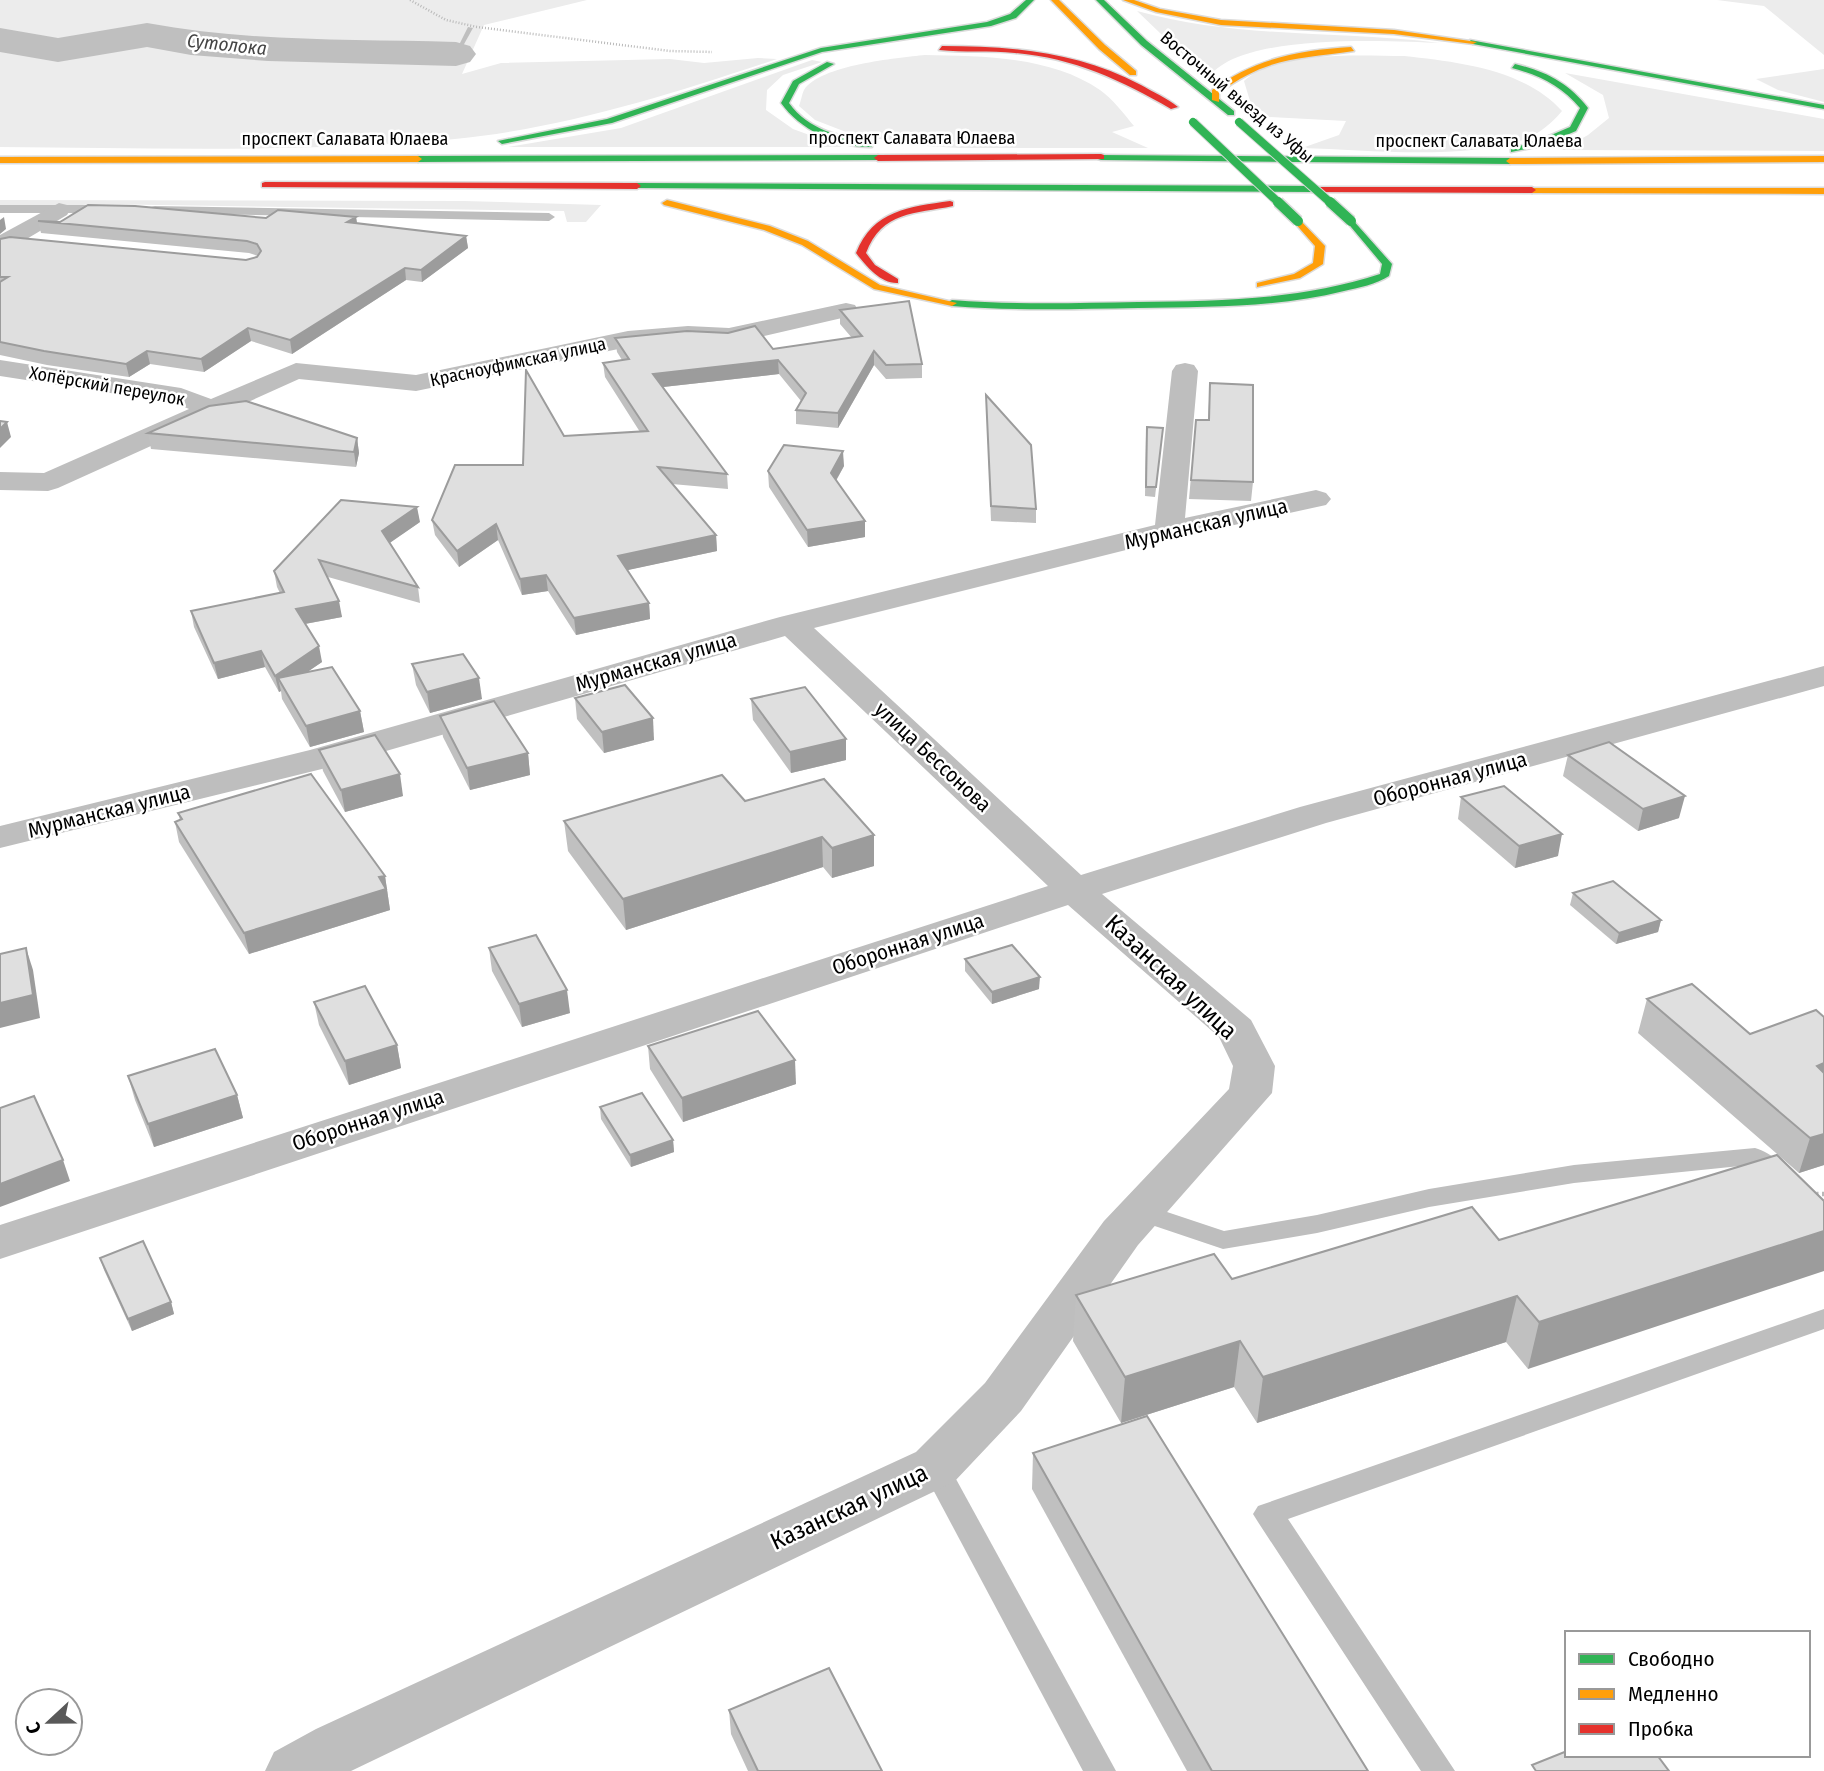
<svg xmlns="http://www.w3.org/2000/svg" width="1824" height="1771" font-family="'Fira Sans Condensed',sans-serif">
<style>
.green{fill:#ececec}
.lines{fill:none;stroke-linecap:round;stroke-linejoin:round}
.stream{fill:#bfbfbf;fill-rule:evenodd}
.river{fill:#bfbfbf;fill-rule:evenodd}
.fast-casing{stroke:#dbdbdb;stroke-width:3}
.slow-casing{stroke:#dbdbdb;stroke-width:3}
.jam-casing{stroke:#dbdbdb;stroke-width:3}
.path-far1{stroke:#b9b9b9;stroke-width:2.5;stroke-dasharray:1 2;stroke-linecap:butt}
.path{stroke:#b9b9b9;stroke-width:4.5;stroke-dasharray:2 3.5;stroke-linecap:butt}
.lane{fill:#bebebe;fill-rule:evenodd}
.street{fill:#bebebe;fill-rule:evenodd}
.fast{fill:#30b455;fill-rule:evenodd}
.slow{fill:#ff9f0a;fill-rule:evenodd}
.jam{fill:#e5322d;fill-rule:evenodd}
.fast-bridge-far1-casing{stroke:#dbdbdb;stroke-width:10;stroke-linecap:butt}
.fast-bridge-casing{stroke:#dbdbdb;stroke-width:13;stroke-linecap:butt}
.fast-bridge-far1{stroke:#30b455;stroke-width:8}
.fast-bridge{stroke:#30b455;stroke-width:10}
.wall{fill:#c0c0c0}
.shaded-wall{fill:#9c9c9c}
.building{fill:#dfdfdf;stroke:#9c9c9c;stroke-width:2}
.labels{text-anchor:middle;stroke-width:5;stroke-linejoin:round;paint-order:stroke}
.far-street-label{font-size:18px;fill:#000;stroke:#fff}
.far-water-label{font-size:19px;font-style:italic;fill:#444;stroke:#fff}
.street-label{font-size:21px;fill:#000;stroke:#fff}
.near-street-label{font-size:24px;fill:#000;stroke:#fff}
</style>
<rect width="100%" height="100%" fill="#fff"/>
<!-- green -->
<g class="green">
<path d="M0 0H587L484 25 462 74 501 63 670 59 704 63 758 58 777 59C672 94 566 128 455 139 304 153 151 148 0 147Z"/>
<path d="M1717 0H1824V55L1764 6Z"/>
<path d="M1137 11C1236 39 1339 30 1440 43 1390 41 1236 32 1208 79Z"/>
<path d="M925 55C982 56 1051 56 1100 90 1113 99 1124 114 1134 126L1112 132 1148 148H959L908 145 846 132 815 120 799 106C801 101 802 94 804 90 820 65 897 58 925 55Z"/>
<path d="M1404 56C1458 62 1524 69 1562 111 1551 124 1539 134 1523 140 1461 160 1368 150 1302 148L1339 135 1346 121 1269 117 1250 101 1244 81C1278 50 1359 56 1404 56Z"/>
<path d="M812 60 822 62 783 75 767 90 766 110 793 129 842 147H508L621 128Z"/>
<path d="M1824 69V102L1778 90 1756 79Z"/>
<path d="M1565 73 1824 119V151L1562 150 1588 135 1609 118 1603 95Z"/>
<path d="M0 200 464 201 601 205 586 222H567L564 211 93 204 51 208 0 207Z"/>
</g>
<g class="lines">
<!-- stream -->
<path class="stream" d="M468 27 473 28 458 55H454Z"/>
<!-- river -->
<path class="river" d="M147 23C249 42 353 39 456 42L470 46 476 54 470 62 456 66 268 61 191 55 147 47 58 62 0 52V28L58 38Z"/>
<!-- fast casing -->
<g class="fast-casing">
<g id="fast">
<path d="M1026 0H1034L1016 18 991 26 822 52 612 123 502 144 498 141 607 119 821 48 987 22 1010 14Z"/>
<path d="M1096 0H1104L1147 41 1234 111V115H1228L1141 45Z"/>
<path d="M1470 40 1824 105V109L1473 44Z"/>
<path d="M827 62 834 64 799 84 789 103C809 131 840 136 872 143V147C838 148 800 130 781 103L793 81Z"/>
<path d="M1515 64C1545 71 1569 83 1588 108L1576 131 1541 146 1511 152V148L1535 142 1570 127 1580 108C1562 86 1539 75 1512 68Z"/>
<path d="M878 155 882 158 881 160 418 162 414 159 418 156Z"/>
<path d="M1098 155 1510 158 1514 161 1510 164 1101 160 1098 159Z"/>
<path d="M637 183 1312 186 1316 189 1312 192 634 188V184Z"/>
<path d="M1351 218 1392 264 1389 276C1377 284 1358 288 1344 291 1276 308 1207 307 1138 308 1076 309 1014 311 952 306L947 303 952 300C1014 305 1076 303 1138 302 1220 301 1300 300 1380 274L1382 264 1346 221Z"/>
</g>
</g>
<!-- slow casing -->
<g class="slow-casing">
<g id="slow">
<path d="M1051 0H1059L1105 45 1136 71V75H1130L1099 49Z"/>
<path d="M1123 0H1134L1160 9 1221 20 1394 30 1477 42 1473 44 1394 34 1221 25 1156 12Z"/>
<path d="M1351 47 1354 51C1298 59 1267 57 1219 93V102L1212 100V90C1254 59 1299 50 1351 47Z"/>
<path d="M1824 156V162L1510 164 1506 161 1510 158Z"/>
<path d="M0 157 418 156 422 159 418 162 0 163Z"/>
<path d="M1529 188H1824V194L1532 193 1528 190Z"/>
<path d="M667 200 770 226 808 241 880 285 957 303 952 306 874 289 802 245 764 230 664 205 662 203Z"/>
<path d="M1298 218 1325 246 1323 264 1300 278 1257 287V283L1294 274 1313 263 1315 246 1293 221Z"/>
</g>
</g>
<!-- jam casing -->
<g class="jam-casing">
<g id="jam">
<path d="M942 46C1012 46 1078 52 1141 85 1153 92 1167 98 1178 107L1171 109C1121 80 1073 58 1015 53 990 50 964 53 939 50Z"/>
<path d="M1101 154 1104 155V159L878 161 874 158 878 155Z"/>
<path d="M265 182 637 183 641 186 637 189 262 187V183Z"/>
<path d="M1309 187H1532L1536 190 1532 193 1312 192 1308 189Z"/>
<path d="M950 201 953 202V206C915 214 882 211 866 253L875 265 898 279V283C881 284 866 266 856 253 873 210 909 207 950 201Z"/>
</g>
</g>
<!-- path-far1 -->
<path class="path-far1" d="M410 0 446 20 477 27 670 51 712 52"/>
<!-- path -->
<path class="path" d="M1811 1194H1824"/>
<!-- lane -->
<g class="lane">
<path d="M0 205H109L115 209 109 213H0Z"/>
<path d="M155 206 549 213 555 217 549 221 151 213V207Z"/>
<path d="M1755 1148C1769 1152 1786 1165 1793 1177L1790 1183C1773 1188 1763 1175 1750 1165L1574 1183 1429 1207 1317 1233 1223 1249 1131 1218 1127 1212 1131 1206 1140 1203 1224 1231 1317 1215 1429 1189 1574 1165Z"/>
<path d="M1824 1309V1329L1288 1519 1455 1771H1421L1258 1522 1253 1514 1258 1506Z"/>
<path d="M935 1456 945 1459 1116 1771H1083L921 1467 925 1459Z"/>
</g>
<!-- street -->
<g class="street">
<path d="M59 203 67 205 70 210 67 215 8 250 0 252V235Z"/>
<path d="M846 303 855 305 858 310 855 315 729 344 688 342 628 347 416 391 299 379 58 488 48 491 0 490V472L44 473 189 409 175 403 0 376V360L181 388 211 399 296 363 416 375 628 331 688 326 729 328Z"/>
<path d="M1185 363 1194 365 1198 371 1185 518 1316 490 1326 493 1331 499 1326 505 1170 539 814 628 1081 875 1300 807 1824 666V686L1326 823 1102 894 1251 1020 1275 1066 1272 1093 1138 1245 1021 1411 954 1482 351 1771H265L274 1752 316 1729 916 1452 985 1383 1104 1221 1229 1089 1233 1066 1219 1037 1068 905 0 1259V1225L1048 886 785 636 334 766 0 848V826L310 750 780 617 1155 525 1172 371 1176 365Z"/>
</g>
<!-- fast -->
<use href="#fast" class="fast"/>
<!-- slow -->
<use href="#slow" class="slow"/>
<!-- jam -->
<use href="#jam" class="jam"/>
<!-- fast-bridge-far1 casing -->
<g class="fast-bridge-far1-casing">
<g id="fast-bridge-far1">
<path d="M1193 122 1280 204"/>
<path d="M1239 122 1332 204"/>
</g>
</g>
<!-- fast-bridge casing -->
<g class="fast-bridge-casing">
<g id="fast-bridge">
<path d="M1278 202 1298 221"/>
<path d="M1330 202 1351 221"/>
</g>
</g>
<!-- fast-bridge-far1 -->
<use href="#fast-bridge-far1" class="fast-bridge-far1"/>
<!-- fast-bridge -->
<use href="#fast-bridge" class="fast-bridge"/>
</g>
<!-- wall -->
<g class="wall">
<path d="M356 217 357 224 466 236 468 248 422 282 406 280 292 354 251 341 204 372 150 364 129 377 47 365 0 355V239L246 260 258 256 249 253 41 233 38 221 60 222Z"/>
<path d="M840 310 922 364V378L886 379 874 365 838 428 796 424V410L801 401 779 374 663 387 727 474 728 489 672 484 716 535 717 551 627 570 649 603 650 619 576 635 548 591 522 595 498 540 459 567 435 535 432 520 523 465 564 436 640 432 605 377 603 363 622 360 617 352 615 338 773 349 852 338 840 324Z"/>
<path d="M1210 383 1253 482 1251 501 1189 499 1196 420H1208Z"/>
<path d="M986 395 1036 509V523L991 521Z"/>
<path d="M1163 428 1155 497 1145 496 1146 436Z"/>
<path d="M148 433 357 438 359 453 356 467 151 449Z"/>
<path d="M844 466 836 481 865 537 808 547 769 487 768 471Z"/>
<path d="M420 522 389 543 418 587 420 603 328 577 342 617 305 624 322 662 307 672 360 711 364 732 310 747 282 699 281 691 279 692 265 667 218 679 194 627 191 611 280 593 277 587 274 571Z"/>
<path d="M412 664 482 699 430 713 416 685Z"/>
<path d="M575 698 654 740 604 753 577 719Z"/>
<path d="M751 699 846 739V760L791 773 753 720Z"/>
<path d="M440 716 528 753 530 775 470 790 443 737Z"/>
<path d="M319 750 403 796 345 812 323 771Z"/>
<path d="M1568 755 1679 818 1638 831 1563 776Z"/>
<path d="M1461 797 1558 856 1515 868 1458 819Z"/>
<path d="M745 801 874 835V866L832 878 823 867 626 930 568 851 564 821Z"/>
<path d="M178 813 385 876 390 910 249 954 179 842 175 822 180 820Z"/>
<path d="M1573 893 1661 920 1658 932 1616 944 1570 905Z"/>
<path d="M489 948 570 1013 522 1027 492 971Z"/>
<path d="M965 959 1039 989 992 1004 965 971Z"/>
<path d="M1647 999 1750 1034 1824 1017V1165L1799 1173 1638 1033Z"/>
<path d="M314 1002 397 1045 401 1068 349 1085 319 1025Z"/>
<path d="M648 1046 796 1084 683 1122 650 1069Z"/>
<path d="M128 1076 237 1095 243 1118 154 1147 135 1100Z"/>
<path d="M600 1107 673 1140 674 1152 631 1167 601 1119Z"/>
<path d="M1777 1155 1528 1369 1506 1342 1257 1423 1234 1387 1121 1423 1073 1341 1076 1295 1232 1279 1499 1240Z"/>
<path d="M100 1258 171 1302 174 1314 132 1331 104 1270Z"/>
<path d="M1033 1453 1368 1771H1187L1032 1489Z"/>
<path d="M729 1710 882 1771H748L731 1734Z"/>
</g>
<!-- shaded-wall -->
<g class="shaded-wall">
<path d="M4 217 6 229 0 234V220Z"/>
<path d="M356 217 358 229 347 222Z"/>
<path d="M466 236 468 248 422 282 421 270Z"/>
<path d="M405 268 406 280 292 354 290 340Z"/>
<path d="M248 328 251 341 204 372 201 359Z"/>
<path d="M147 351 150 364 129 377 126 364Z"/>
<path d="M874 351V365L838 428V413Z"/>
<path d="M778 360 779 374 654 388 653 374Z"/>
<path d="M7 422 11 437 0 448V429Z"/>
<path d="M357 438 359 453 356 467 354 452Z"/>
<path d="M843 451 844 466 831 489V473Z"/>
<path d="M417 507 420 522 384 547 382 531Z"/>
<path d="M865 521V537L808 547 807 530Z"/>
<path d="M496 524 498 540 459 567 457 551Z"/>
<path d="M716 535 717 551 619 572 618 556Z"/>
<path d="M546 575 548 591 522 595 520 579Z"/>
<path d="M339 601 342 617 299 625 296 609Z"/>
<path d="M649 603 650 619 576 635 574 618Z"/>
<path d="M319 646 322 662 284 688 278 678 281 691 279 692 275 676Z"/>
<path d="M261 651 265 667 218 679 214 663Z"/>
<path d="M479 678 482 699 430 713 427 692Z"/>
<path d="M360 711 364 732 310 747 306 726Z"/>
<path d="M653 718 654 740 604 753 602 732Z"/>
<path d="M846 739V760L791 773 790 752Z"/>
<path d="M528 753 530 775 470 790 467 768Z"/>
<path d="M400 774 403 796 345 812 341 790Z"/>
<path d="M1685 796 1679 818 1638 831 1643 809Z"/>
<path d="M1562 834 1558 856 1515 868 1519 846Z"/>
<path d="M874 835V866L832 878V848Z"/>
<path d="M822 837 823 867 626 930 623 899Z"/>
<path d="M385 876 390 910 249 954 244 933 379 877Z"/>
<path d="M1661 920 1658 932 1616 944 1619 933Z"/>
<path d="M26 948 33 970 40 1018 0 1028V1003Z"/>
<path d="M1040 977 1039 989 992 1004V992Z"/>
<path d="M567 990 570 1013 522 1027 519 1004Z"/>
<path d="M397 1045 401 1068 349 1085 345 1061Z"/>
<path d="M795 1060 796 1084 683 1122 682 1098Z"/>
<path d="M1824 1063V1093L1817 1066Z"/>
<path d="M237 1095 243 1118 154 1147 148 1124Z"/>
<path d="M1824 1134V1165L1799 1173 1810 1138Z"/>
<path d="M673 1140 674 1152 631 1167 630 1155Z"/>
<path d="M63 1160 70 1181 0 1207V1184Z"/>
<path d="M1824 1231V1271L1528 1369 1539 1322Z"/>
<path d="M1517 1296 1506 1342 1257 1423 1263 1377Z"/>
<path d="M171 1302 174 1314 132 1331 128 1319Z"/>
<path d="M1240 1341 1234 1387 1121 1423 1125 1377Z"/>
</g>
<!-- building -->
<g class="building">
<path d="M88 205 135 206 266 218 278 210 356 217 347 222 466 236 421 270 405 268 290 340 248 328 201 359 147 351 126 364 44 351 0 342V282L8 277H0V239L10 237 246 260 257 257 261 251 257 244 247 241 38 221 60 222Z"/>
<path d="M909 301 922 364 886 365 874 351 838 413 796 410 806 393 778 360 653 374 727 474 658 467 716 535 618 556 649 603 574 618 546 575 520 579 496 524 457 551 432 520 455 465H523L526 370 564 436 648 431 603 363 629 359 615 338 687 331 728 333 755 326 773 349 862 336 840 310Z"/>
<path d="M1210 383 1253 385V482L1191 480 1196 420H1209Z"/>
<path d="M986 395 1031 445 1036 509 991 506Z"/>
<path d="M246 401 357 438 354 452 148 433 209 406Z"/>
<path d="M0 421 7 422 0 429Z"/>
<path d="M1147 427 1163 428 1156 487H1146Z"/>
<path d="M784 445 843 451 831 473 865 521 807 530 768 471Z"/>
<path d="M341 500 417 507 382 531 418 587 319 560 339 601 296 609 319 646 275 676 261 651 214 663 191 611 284 592 274 571Z"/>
<path d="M463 654 479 678 427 692 412 664Z"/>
<path d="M332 667 360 711 306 726 278 678Z"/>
<path d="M625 685 653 718 602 732 575 698Z"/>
<path d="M805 687 846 739 790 752 751 699Z"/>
<path d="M494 701 528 753 467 768 440 716Z"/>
<path d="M375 735 400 774 341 790 319 750Z"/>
<path d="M1609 742 1685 796 1643 809 1568 755Z"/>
<path d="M311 774 385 876 379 877 386 889 244 933 175 822 182 819 178 813Z"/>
<path d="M722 775 745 801 824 779 874 835 832 848 822 837 623 899 564 821Z"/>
<path d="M1504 786 1562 834 1519 846 1461 797Z"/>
<path d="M1613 881 1661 920 1619 933 1573 893Z"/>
<path d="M536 935 567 990 519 1004 489 948Z"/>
<path d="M1012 945 1040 977 992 992 965 959Z"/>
<path d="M26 948 33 995 0 1003V954Z"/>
<path d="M1692 984 1750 1034 1816 1010 1824 1017V1063L1817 1066 1824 1073V1134L1810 1138 1647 999Z"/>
<path d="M365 986 397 1045 345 1061 314 1002Z"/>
<path d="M758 1011 795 1060 682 1098 648 1046Z"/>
<path d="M215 1049 237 1095 148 1124 128 1076Z"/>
<path d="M642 1093 673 1140 630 1155 600 1107Z"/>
<path d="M34 1096 63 1160 0 1184V1108Z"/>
<path d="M1777 1155 1824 1201V1231L1539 1322 1517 1296 1263 1377 1240 1341 1125 1377 1076 1295 1214 1254 1232 1279 1472 1207 1499 1240Z"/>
<path d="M143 1241 171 1302 128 1319 100 1258Z"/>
<path d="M1147 1416 1368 1771H1212L1033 1453Z"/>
<path d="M829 1668 882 1771H758L729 1710Z"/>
<path d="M1567 1751V1755H1657L1669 1771H1536L1532 1765Z"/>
</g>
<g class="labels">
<!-- far-street labels -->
<g class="far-street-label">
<text transform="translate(1237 97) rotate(40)" y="6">Восточный выезд из Уфы</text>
<text x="912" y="144">проспект Салавата Юлаева</text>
<text x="345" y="145">проспект Салавата Юлаева</text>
<text x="1479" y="147">проспект Салавата Юлаева</text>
<text transform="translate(518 362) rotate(-12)" y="6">Красноуфимская улица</text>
<text transform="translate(107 386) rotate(10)" y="6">Хопёрский переулок</text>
</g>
<!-- far-water labels -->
<g class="far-water-label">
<text transform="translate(227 44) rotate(6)" y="7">Сутолока</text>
</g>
<!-- street labels -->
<g class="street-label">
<text transform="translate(1206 524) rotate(-13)" y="7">Мурманская улица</text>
<text transform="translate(656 662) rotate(-16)" y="7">Мурманская улица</text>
<text transform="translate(933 757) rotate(43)" y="7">улица Бессонова</text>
<text transform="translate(1450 779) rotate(-15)" y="7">Оборонная улица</text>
<text transform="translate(109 811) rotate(-14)" y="7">Мурманская улица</text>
<text transform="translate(908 944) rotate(-18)" y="7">Оборонная улица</text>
<text transform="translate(368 1120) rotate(-18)" y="7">Оборонная улица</text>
</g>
<!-- near-street labels -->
<g class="near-street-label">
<text transform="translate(1171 977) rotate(43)" y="8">Казанская улица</text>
<text transform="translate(849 1507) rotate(-25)" y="8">Казанская улица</text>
</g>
</g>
<!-- legend -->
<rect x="1565" y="1631" width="245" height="126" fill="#ffffff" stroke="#999999" stroke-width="2"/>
<rect x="1579" y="1654" width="35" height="10" fill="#30b455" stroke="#999999" stroke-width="2"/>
<text x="1628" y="1666" font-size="21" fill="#000000">Свободно</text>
<rect x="1579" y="1689" width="35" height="10" fill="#ff9f0a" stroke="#999999" stroke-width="2"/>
<text x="1628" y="1701" font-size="21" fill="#000000">Медленно</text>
<rect x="1579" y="1724" width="35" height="10" fill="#e5322d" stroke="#999999" stroke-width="2"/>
<text x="1628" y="1736" font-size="21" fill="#000000">Пробка</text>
<!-- north arrow -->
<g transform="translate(49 1722) rotate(248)"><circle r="33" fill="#ffffff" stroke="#999999" stroke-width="2"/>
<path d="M0-5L12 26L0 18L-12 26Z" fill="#595959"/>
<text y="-10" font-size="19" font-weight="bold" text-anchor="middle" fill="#000000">С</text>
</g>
</svg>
